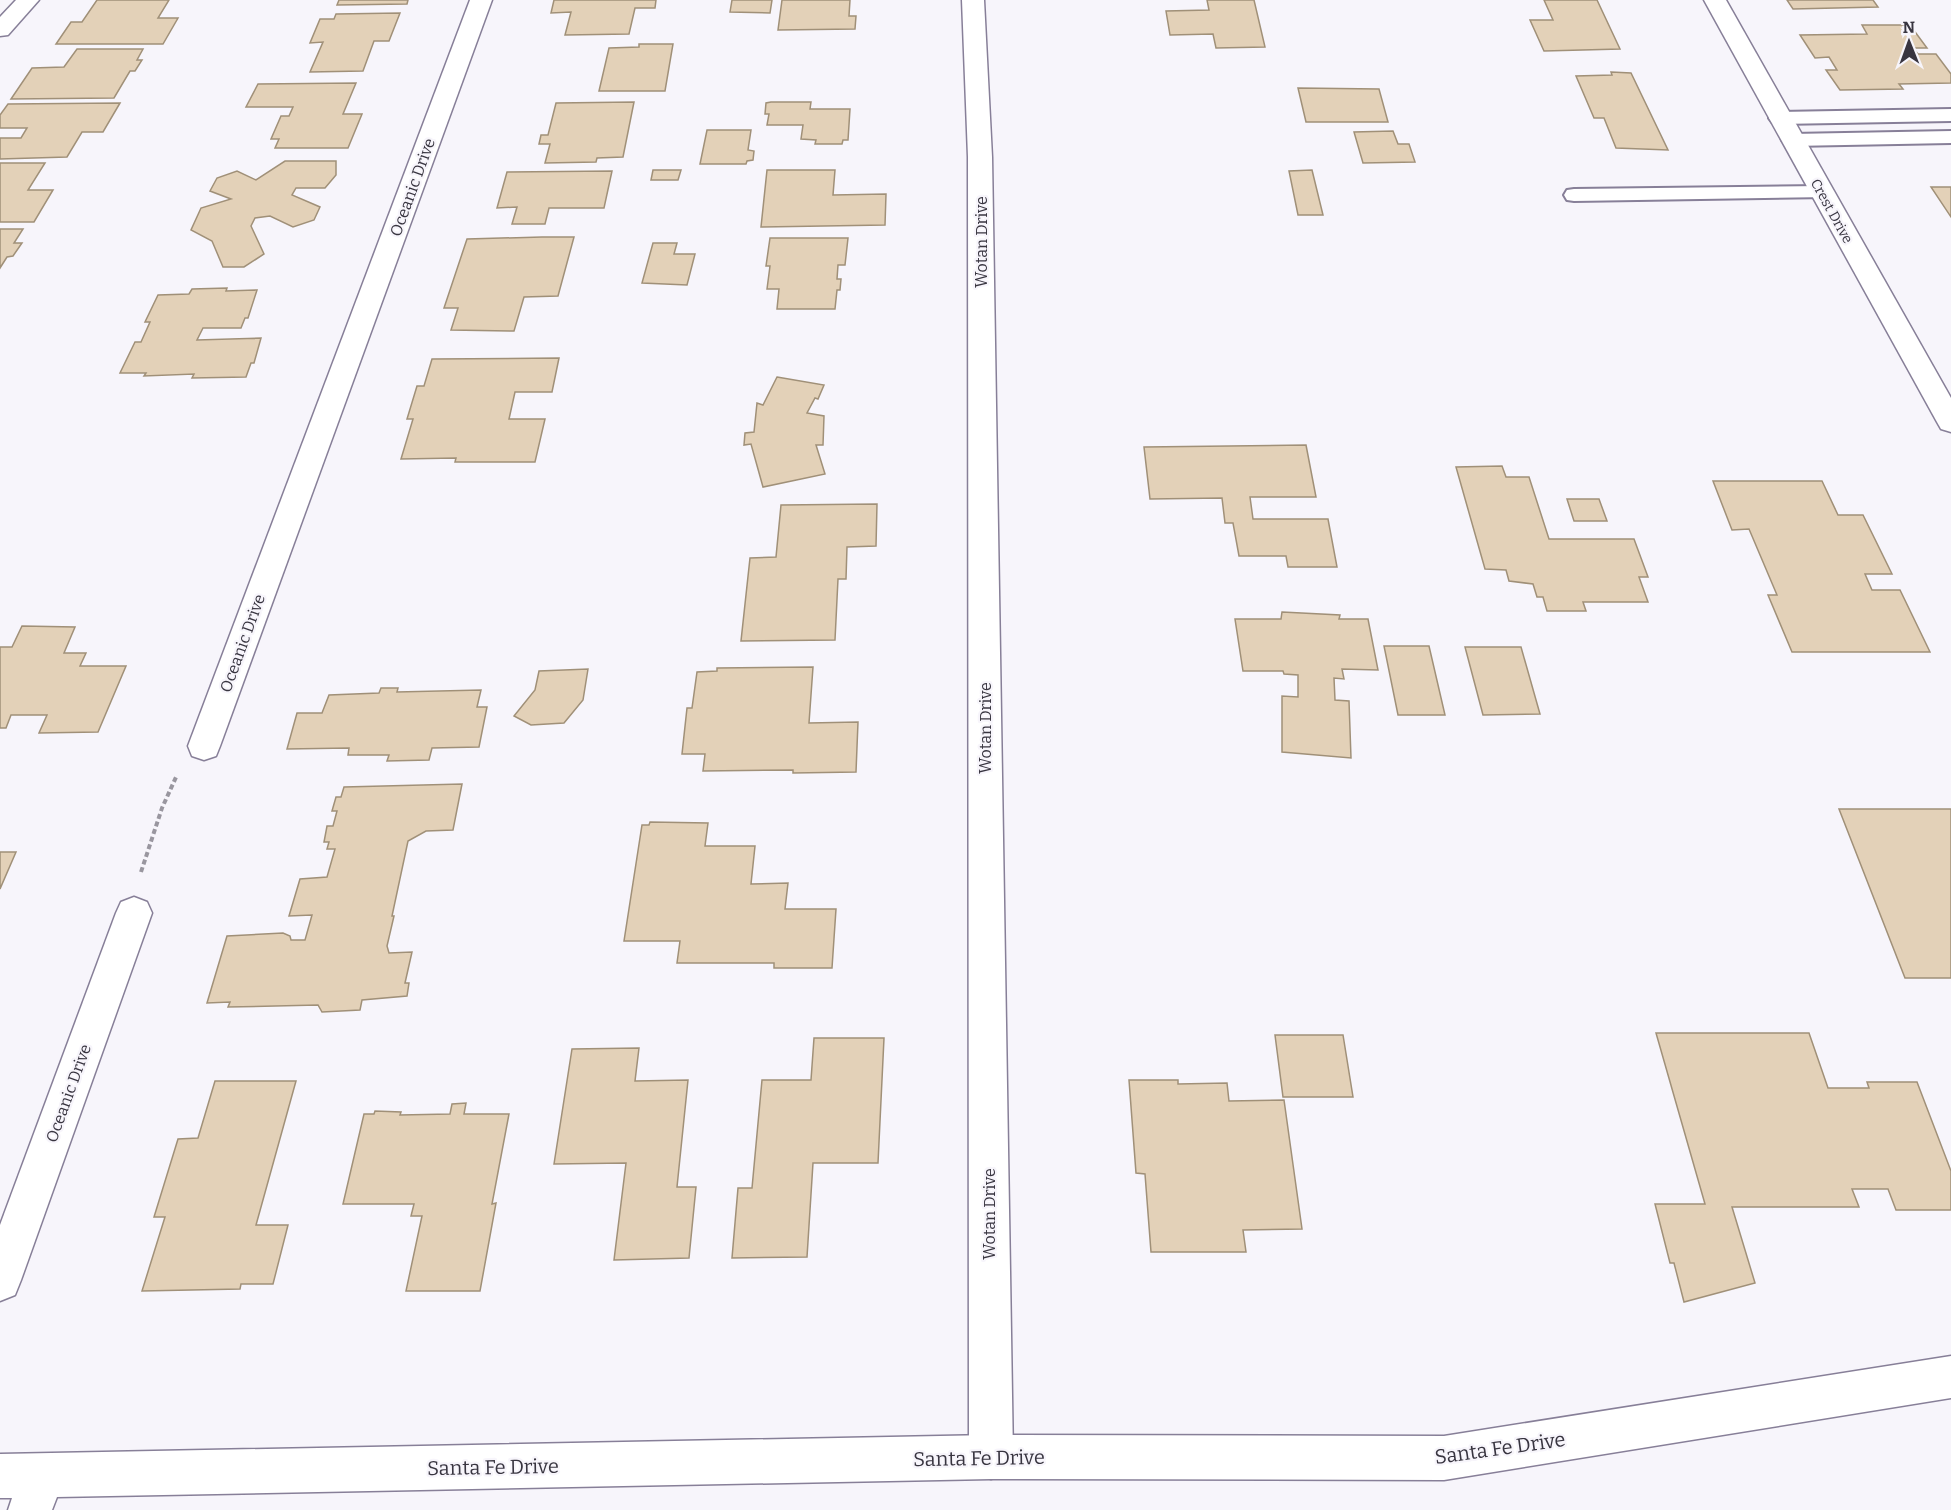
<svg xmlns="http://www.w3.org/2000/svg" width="1951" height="1510" font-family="Bitter,serif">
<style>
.building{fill:#e3d1b8;stroke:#a09078;stroke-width:1.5}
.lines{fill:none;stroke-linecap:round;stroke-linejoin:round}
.service-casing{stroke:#877f98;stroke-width:4}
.minor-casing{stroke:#877f98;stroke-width:3}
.secondary-casing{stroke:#877f98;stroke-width:3}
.path{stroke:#99969f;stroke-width:4;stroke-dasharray:5 3;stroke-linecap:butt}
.service{fill:#fff;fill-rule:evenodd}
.minor{fill:#fff;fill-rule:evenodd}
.secondary{fill:#fff;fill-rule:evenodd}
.labels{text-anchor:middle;stroke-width:4.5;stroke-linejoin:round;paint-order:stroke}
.far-street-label{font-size:14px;fill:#383540;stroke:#f7f5fb}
.street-label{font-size:16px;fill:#383540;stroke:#f7f5fb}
.near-street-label{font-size:20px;fill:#383540;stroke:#f7f5fb}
</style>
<rect width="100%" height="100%" fill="#f7f5fb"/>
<!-- building -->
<g class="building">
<path d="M97 0H169L158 18H178L163 44H56L71 22H82Z"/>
<path d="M339 0H408L407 4 337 5Z"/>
<path d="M554 0H656L655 8H635L629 34 565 35 571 12 551 13Z"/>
<path d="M732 0H772L770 13 730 12Z"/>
<path d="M782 0H850L849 16H856L855 29 778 30Z"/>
<path d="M1207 0H1254L1265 47 1216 48 1213 34 1170 35 1166 11 1209 10Z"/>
<path d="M1544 0H1597L1620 49 1544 51 1530 20H1553Z"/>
<path d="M1787 0H1873L1878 7 1793 9Z"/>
<path d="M400 13 389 41H374L363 71 310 72 323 42 310 43 320 19H334L336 14Z"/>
<path d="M1862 25H1910L1927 48H1913L1918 54H1936L1951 74V83L1899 84 1903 89 1840 90 1826 70H1837L1829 57 1815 58 1800 35 1867 34Z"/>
<path d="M639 44H673L665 91H599L609 48 639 47Z"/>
<path d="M77 49H143L137 60H142L135 71H130L114 98 11 99 32 68 64 67Z"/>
<path d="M1611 72 1631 73 1668 150 1616 148 1604 118H1594L1576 76 1612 75Z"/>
<path d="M356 83 343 114H362L348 148H275L279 139H271L281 116H289L293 107H246L258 84Z"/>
<path d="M1298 88 1379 89 1388 122H1306Z"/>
<path d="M634 102 623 157 597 158 596 162 545 163 550 144H539L541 135H548L556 103Z"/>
<path d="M771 102H811L810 109H850L848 140H843L842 144H815L816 140 801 139 803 125H767L769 114H765L766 103Z"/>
<path d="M120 103 103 132H82L67 157 0 159V138H21L27 128H0V115L8 104Z"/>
<path d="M707 130H751L748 150 754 151 753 160 747 161 746 164H700Z"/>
<path d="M1393 131 1398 144H1409L1415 162 1363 163 1354 132Z"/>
<path d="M285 161H336V175L325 188H296L292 195 320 207 314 220 293 227 270 216 255 218 251 226 264 254 244 267H223L212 241 191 230 201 208 231 199 210 191 217 178 237 171 256 180Z"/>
<path d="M0 163H45L28 190H53L34 222H0Z"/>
<path d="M653 170H681L678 180H651Z"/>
<path d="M767 170H835L833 195 886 194 885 225 761 227Z"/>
<path d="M1312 170 1323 215H1298L1289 171Z"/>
<path d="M612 171 604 208H549L545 224H512L517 207 497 208 507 172Z"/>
<path d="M1931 187H1951V217Z"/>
<path d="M0 229H23L14 243H22L13 256 7 257 0 268Z"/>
<path d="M542 237H574L558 296 524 297 514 331 451 330 458 308H444L467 239Z"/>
<path d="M770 238H848L845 265H838L837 279H841L840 290H837L835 309H777L779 289H767L770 266H766Z"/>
<path d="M653 243H677L674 254H695L687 285 642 283Z"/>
<path d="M227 288 226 291 257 290 248 318H245L241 328H203L197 340 261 338 254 363H251L246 377 192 378 194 374 144 376 146 373H120L135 342H141L150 322H145L158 295 189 294 192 289Z"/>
<path d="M559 358 552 392H515L509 419H545L535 462H455L456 458 401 459 413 419H407L417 386H424L432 359Z"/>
<path d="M777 377 824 385 818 399 815 398 807 413 824 416 823 445H816L825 474 763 487 751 444 744 445 745 433 754 432 757 403 763 405Z"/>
<path d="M1306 445 1316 497H1250L1253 519H1328L1337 567H1288L1286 556H1239L1233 523H1225L1222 498 1150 499 1144 447Z"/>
<path d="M1502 466 1506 477H1529L1549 539H1634L1648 577H1639L1648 602H1583L1586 611H1547L1543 597H1537L1533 584 1509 581 1506 570 1485 569 1456 467Z"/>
<path d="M1713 481H1822L1838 515H1863L1892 574H1865L1872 590H1900L1930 652H1792L1768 595H1777L1749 529 1732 530Z"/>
<path d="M1567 499H1599L1607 521H1574Z"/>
<path d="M877 504 876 546 847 547 846 579H838L835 640 741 641 750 558 776 557 781 505Z"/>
<path d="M1282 612 1340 615 1339 619H1368L1378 670 1342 669 1344 679 1334 678 1335 700 1349 701 1351 758 1282 752V696L1298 697V675L1284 674 1283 671H1243L1235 619H1281Z"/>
<path d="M22 626 75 627 64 653H86L80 666H126L98 732 39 733 47 715H11L6 728H0V647H12Z"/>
<path d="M1384 646H1429L1445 715H1398Z"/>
<path d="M1465 647H1521L1540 714 1483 715Z"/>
<path d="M813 667 809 723 858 722 856 772 793 773V770L703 771 705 754H682L687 708H692L697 672 717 671V668Z"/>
<path d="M588 669 583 700 564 723 531 725 514 716 535 690 539 671Z"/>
<path d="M381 688H398L397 692 481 690 477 707H487L479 747 432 748 429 760 387 761 389 755H348L349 748 287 749 297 713H322L329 695 379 693Z"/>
<path d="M462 784 453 830 426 831 408 841 392 916H394L387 946 389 953 412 952 405 983H409L407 996 362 1000 360 1010 322 1012 318 1005 228 1007 230 1002 207 1003 227 936 283 933 290 936 291 940H305L312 915 289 916 300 879 327 877 335 849H327L329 842H324L327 826H333L337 811H332L336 797H341L344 787Z"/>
<path d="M1839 809H1951V978H1905Z"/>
<path d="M650 822 708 823 705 846H755L751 884 788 883 785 909H836L832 968H774V963H677L680 941H624L642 825H649Z"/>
<path d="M0 852H16L0 889Z"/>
<path d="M1656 1033H1809L1828 1088H1869L1867 1082H1917L1951 1171V1210H1896L1888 1189H1852L1859 1207H1732L1755 1283 1684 1302 1674 1263H1670L1655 1204H1705Z"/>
<path d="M1275 1035H1343L1353 1097H1283Z"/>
<path d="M814 1038H884L878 1163H813L807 1257 732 1258 738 1188H752L762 1080H811Z"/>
<path d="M639 1048 635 1081 688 1080 677 1187H696L689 1258 614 1260 626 1163 554 1164 572 1049Z"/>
<path d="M1129 1080H1178V1084L1227 1083 1229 1101 1284 1100 1302 1229 1243 1230 1246 1252H1151L1145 1174 1136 1173Z"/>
<path d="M215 1081H296L256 1225H288L273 1284H241L240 1289 142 1291 165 1217H154L178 1139 198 1138Z"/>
<path d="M466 1103 464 1114H509L492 1204 496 1203 480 1291H406L422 1216H411L414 1204H343L364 1114H374L375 1111 401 1112 400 1115 450 1114 452 1104Z"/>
</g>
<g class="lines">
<!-- service casing -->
<g class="service-casing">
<g id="service">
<path d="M1951 109V121L1779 124 1772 122 1769 118 1772 114 1779 112Z"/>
<path d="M1951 131V143L1792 146 1785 144 1782 140 1785 136 1792 134Z"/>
<path d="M1822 186 1829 187 1832 192 1829 197 1574 201 1567 200 1564 195 1567 190 1574 189Z"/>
</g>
</g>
<!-- minor casing -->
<g class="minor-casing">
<g id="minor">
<path d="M16 0H39L8 35 0 36V17Z"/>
<path d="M470 0H492L220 746 216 756 204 760 192 756 188 746Z"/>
<path d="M962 0H984L992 157 1013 1457 1007 1473 991 1479 975 1473 969 1457 968 157Z"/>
<path d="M1704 0H1726L1951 398V432L1941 429 1937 422Z"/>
<path d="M134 897 147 902 152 913 21 1280 15 1295 0 1301V1225L116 913 121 902Z"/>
</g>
</g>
<!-- secondary casing -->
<g class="secondary-casing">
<path id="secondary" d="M1951 1356V1398L1444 1480 991 1479 57 1497 52 1510H8L12 1498H0V1454L991 1435 1444 1436Z"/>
</g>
<!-- path -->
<path class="path" d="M141 872 162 808 177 775"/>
<!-- service -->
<use href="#service" class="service"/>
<!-- minor -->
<use href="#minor" class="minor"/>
<!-- secondary -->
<use href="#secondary" class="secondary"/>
</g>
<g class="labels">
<!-- far-street labels -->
<g class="far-street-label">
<text transform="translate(1832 211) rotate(61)" y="5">Crest Drive</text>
</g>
<!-- street labels -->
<g class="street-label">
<text transform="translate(412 187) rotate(-70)" y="6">Oceanic Drive</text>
<text transform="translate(981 242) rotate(-90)" y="6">Wotan Drive</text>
<text transform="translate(242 643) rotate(-70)" y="6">Oceanic Drive</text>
<text transform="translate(985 728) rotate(-90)" y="6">Wotan Drive</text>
<text transform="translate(68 1093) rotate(-70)" y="6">Oceanic Drive</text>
<text transform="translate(989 1214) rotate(-90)" y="6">Wotan Drive</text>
</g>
<!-- near-street labels -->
<g class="near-street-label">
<text transform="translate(1500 1448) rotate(-8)" y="7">Santa Fe Drive</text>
<text transform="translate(979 1458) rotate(-1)" y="7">Santa Fe Drive</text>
<text transform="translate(493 1467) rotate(-1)" y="7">Santa Fe Drive</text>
</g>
</g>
<!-- north arrow -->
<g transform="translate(1909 42) rotate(359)" stroke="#f7f5fb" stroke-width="4.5" paint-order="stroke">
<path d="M0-4.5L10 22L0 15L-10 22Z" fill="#383540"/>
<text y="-9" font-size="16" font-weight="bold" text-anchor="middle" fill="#383540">N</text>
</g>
</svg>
